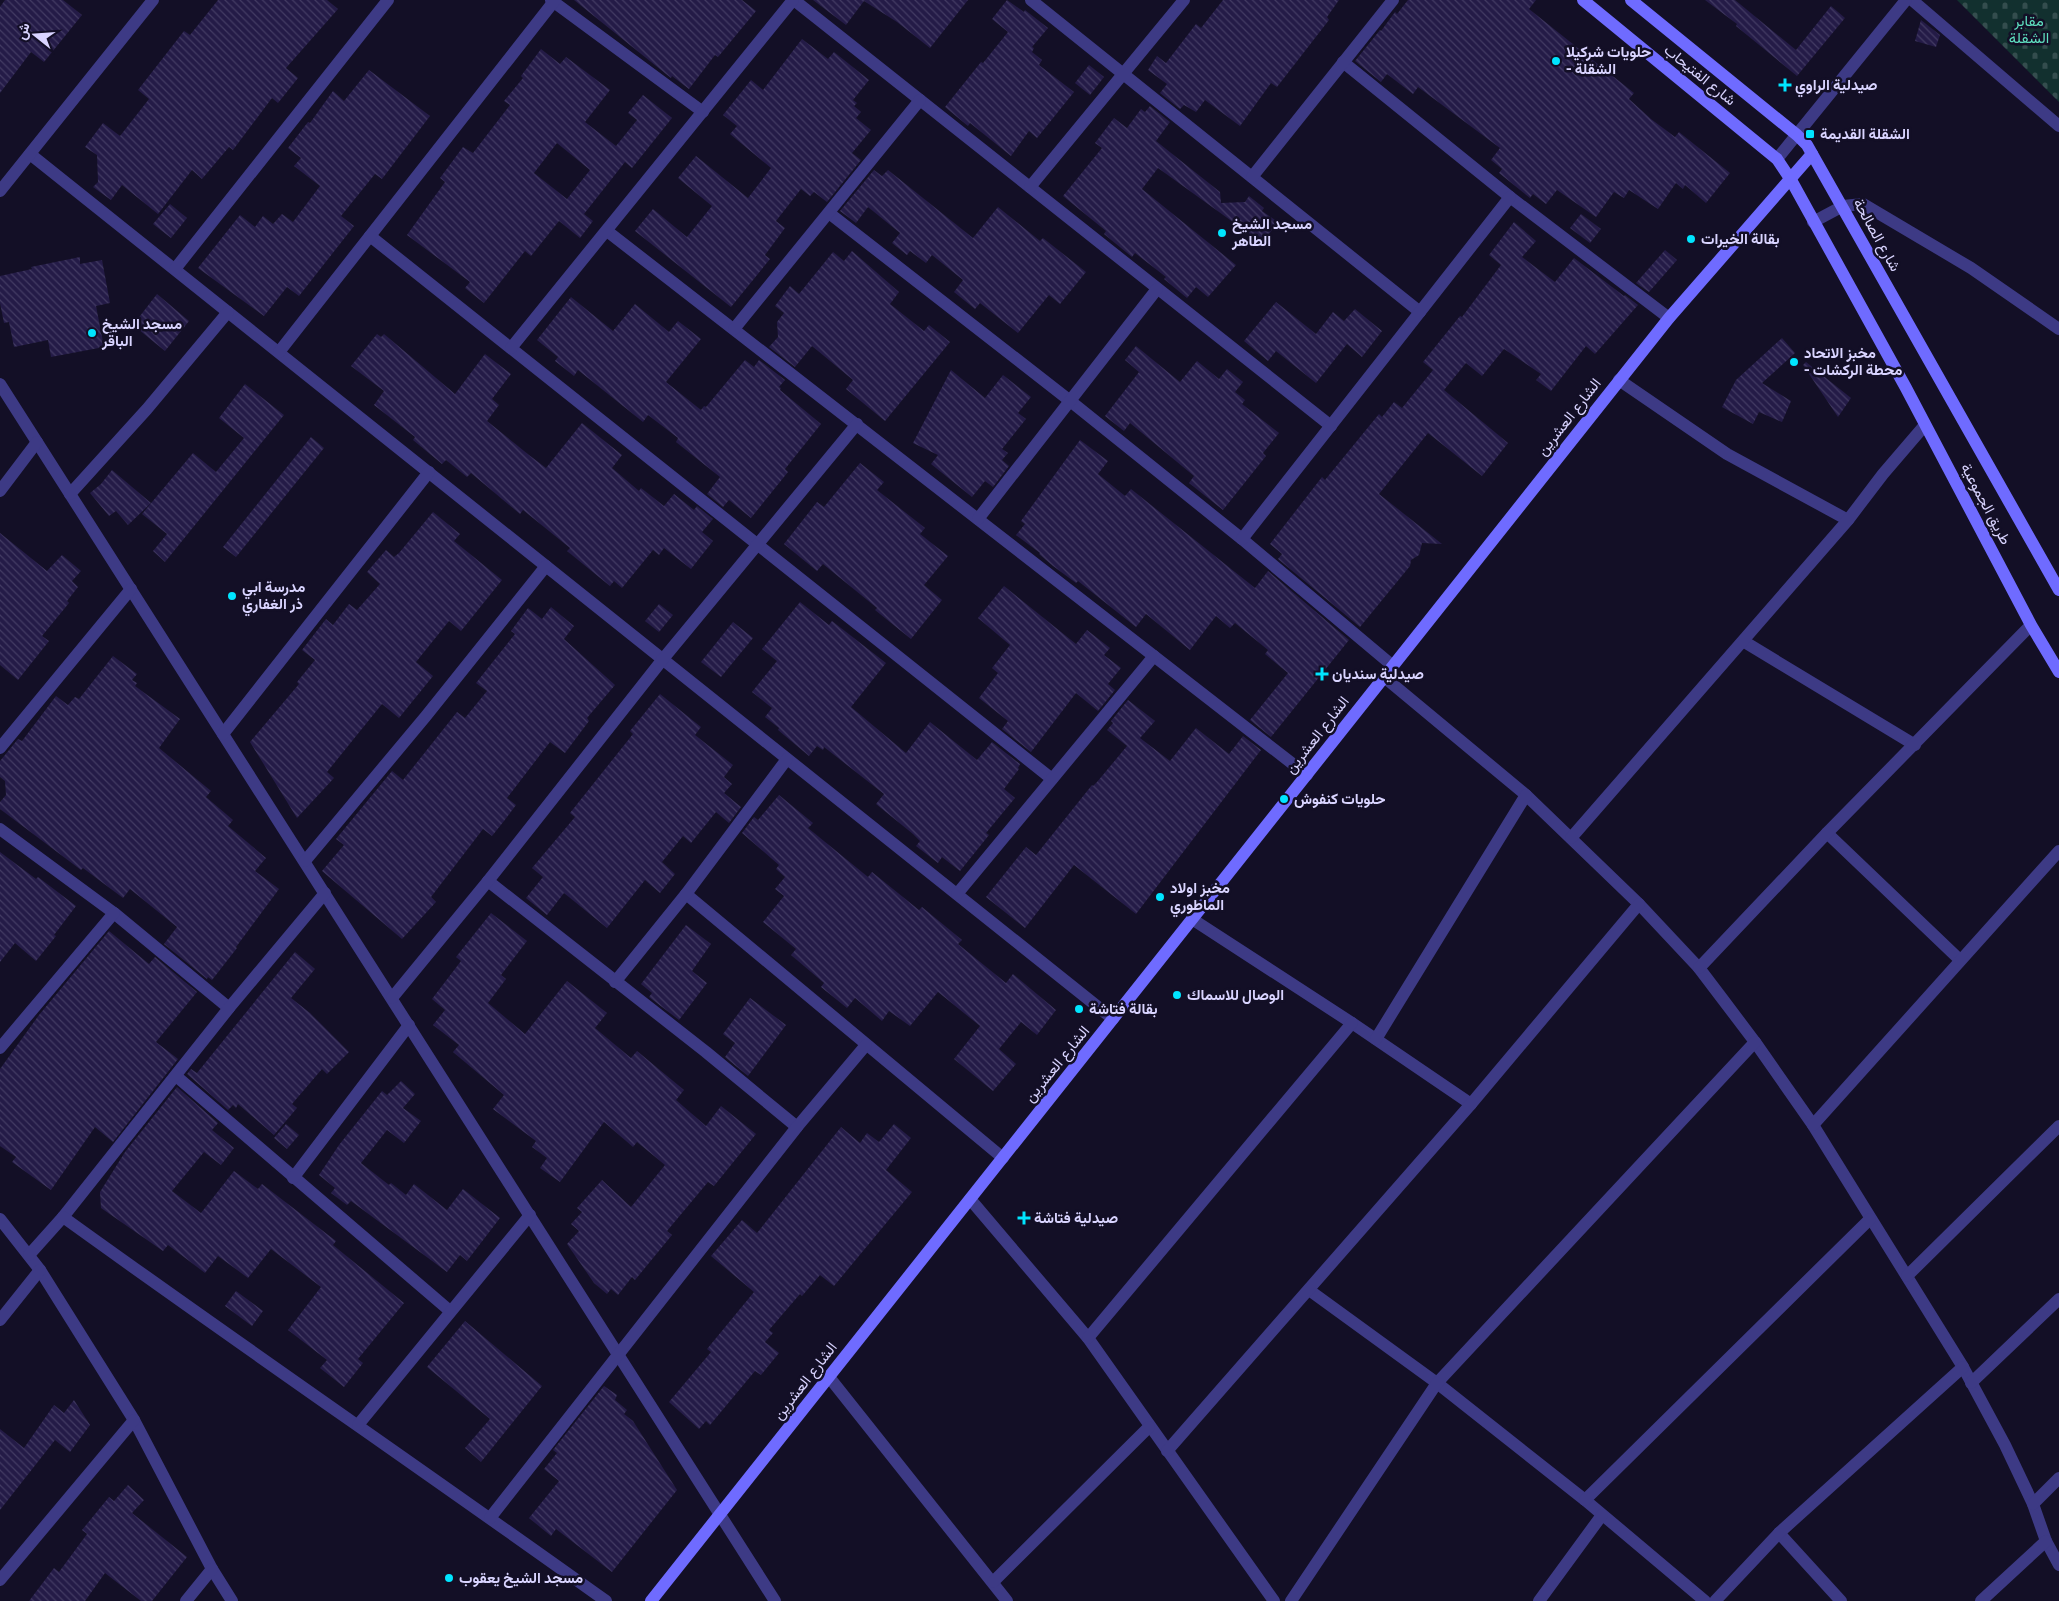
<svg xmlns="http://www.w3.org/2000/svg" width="2059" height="1601" font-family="'Fira Sans Condensed',Vazirmatn,sans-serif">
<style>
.cemetery{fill:url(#cemetery-stones)}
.building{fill:url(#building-back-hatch);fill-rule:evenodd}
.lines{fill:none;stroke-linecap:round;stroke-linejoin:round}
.street{stroke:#3d3a85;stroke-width:12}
.secondary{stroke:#6f6bff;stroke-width:12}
.poi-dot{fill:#00e5ff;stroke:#130f26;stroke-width:2}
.labels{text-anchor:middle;stroke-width:5;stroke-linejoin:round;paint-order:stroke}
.park-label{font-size:15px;fill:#5fe0c0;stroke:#130f26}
.poi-label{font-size:15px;font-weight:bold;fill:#d9d4ff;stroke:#130f26;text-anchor:start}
.street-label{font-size:15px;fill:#d9d4ff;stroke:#130f26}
</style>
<defs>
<pattern id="cemetery-stones" width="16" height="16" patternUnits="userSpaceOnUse" patternTransform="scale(1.25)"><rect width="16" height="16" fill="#12302f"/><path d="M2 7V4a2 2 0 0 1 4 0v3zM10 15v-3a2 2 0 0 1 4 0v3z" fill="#344d4e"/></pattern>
<pattern id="building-back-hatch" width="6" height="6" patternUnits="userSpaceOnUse" patternTransform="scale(1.25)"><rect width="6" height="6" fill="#241b47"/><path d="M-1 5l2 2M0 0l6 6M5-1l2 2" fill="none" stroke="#433b63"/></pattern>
</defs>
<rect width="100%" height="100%" fill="#130f26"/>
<!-- cemetery -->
<path class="cemetery" d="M1957 0H2059V102Z"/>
<!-- building -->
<g class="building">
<path d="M5 0H63L82 15 44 62 31 52 0 93V7Z"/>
<path d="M218 0H327L338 9 286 68 298 78 278 103 272 98 233 150 229 147 202 179 192 170 158 214 122 185 111 200 93 187 98 182 97 155 85 147 103 123 120 136 149 99 138 90 184 31 190 35Z"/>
<path d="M574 0H742L756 11 718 57 715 55 689 89 672 76 671 78Z"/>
<path d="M813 0H968L930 48 897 22 864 1 846 25Z"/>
<path d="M1007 0 1024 12 1025 10 1048 28 1032 47 1034 48 1032 52 1042 60 1039 65 1074 92 1037 138 1029 131 1011 156 970 123 968 126 945 107 981 62 983 63 1008 32 992 19Z"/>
<path d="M1223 0H1339L1327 17 1329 20 1277 87 1271 83 1240 126 1205 100 1196 112 1184 105 1180 109 1160 93 1167 84 1148 70 1157 56 1166 63 1196 24 1201 28Z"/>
<path d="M1408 0H1536L1529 9 1634 93 1629 99 1651 119 1675 137 1679 132 1730 173 1706 203 1685 185 1683 189 1676 183 1658 209 1629 190 1624 198 1614 192 1596 217 1557 190 1546 204 1533 194 1530 198 1499 173 1502 169 1491 160 1500 148 1418 87 1413 94 1387 74 1381 82 1355 61 1380 30 1381 31 1395 12 1397 14Z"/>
<path d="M1705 0H1735L1796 50 1831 6 1845 18 1797 76 1736 26 1737 24Z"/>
<path d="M1921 20 1940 35 1936 47 1915 41Z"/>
<path d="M802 39 828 59 834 52 869 80 853 100 857 103 854 106 861 112 856 118 871 130 852 153 861 160 827 202 814 192 810 196 801 189 776 221 785 228 765 255 770 259 731 307 635 231 653 209 687 237 712 206 678 178 696 156 748 198 771 168 730 134 737 126 723 115 751 80 763 90Z"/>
<path d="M541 49 560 64 566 57 610 90 585 122 616 146 637 120 628 113 643 95 672 118 632 168 625 162 584 214 593 221 580 238 559 221 531 256 525 251 484 303 465 288 470 282 407 235 445 182 440 178 463 147 473 153 510 105 504 101 523 78 521 76ZM557 143 590 170 567 199 534 173Z"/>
<path d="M1089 65 1104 77 1090 95 1075 83Z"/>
<path d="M369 70 430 116 382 179 375 174 341 216 354 226 299 296 287 287 264 316 198 268 240 215 255 227 263 216 273 224 282 214 293 222 320 186 294 166 301 158 288 148 308 122 310 123 333 91 344 101Z"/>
<path d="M1150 106 1170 122 1156 141 1220 192 1221 203 1245 202 1249 196 1264 208 1262 211 1278 222 1262 243 1158 168 1142 189 1236 265 1208 297 1196 287 1187 298 1164 279 1166 277 1135 253 1132 257 1104 234 1106 231 1063 196 1102 148 1095 143 1114 118 1127 128 1141 109 1145 112Z"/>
<path d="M874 170 882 176 888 170 973 238 998 207 1040 241 1043 238 1086 272 1060 304 1049 295 1018 333 980 303 975 309 954 292 963 280 932 255 926 263 910 251 907 255 892 243 900 233 868 207 856 223 840 211Z"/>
<path d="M170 204 187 218 171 238 153 224Z"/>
<path d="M1581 214 1601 229 1590 243 1570 228Z"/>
<path d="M1514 222 1536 241 1522 257 1555 282 1574 258 1624 296 1625 295 1638 305 1595 354 1586 346 1551 391 1536 380 1541 374 1504 349 1482 376 1466 363 1444 390 1508 443 1482 476 1428 433 1379 494 1442 544 1422 543 1419 555 1411 560 1410 566 1360 627 1278 559 1282 554 1270 544 1322 477 1325 480 1379 414 1382 417 1394 402 1402 408 1433 370 1423 362 1460 316 1462 317 1501 265 1489 255Z"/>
<path d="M1665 250 1677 260 1649 292 1636 283Z"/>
<path d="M852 251 899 292 890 304 924 331 929 325 950 342 885 421 846 389 853 380 812 346 795 367 769 347 778 337 777 322 784 313 775 306 790 286 799 294 833 252 844 261Z"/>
<path d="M80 257V264L102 260 110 303 96 306 104 347 51 357 48 340 14 347 9 322 4 323 0 303V276L32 269 31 267Z"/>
<path d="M157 294 189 321 165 351 133 325Z"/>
<path d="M571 297 613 331 635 304 669 332 678 321 701 339 666 382 701 410 704 406 706 407 745 360 754 367 759 360 785 380 779 387 781 388 780 390 821 424 785 469 788 472 751 518 729 500 723 507 707 494 720 477 676 442 678 438 648 415 643 422 578 370 574 376 555 361 558 357 537 340Z"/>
<path d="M1276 302 1316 334 1333 312 1344 321 1355 309 1382 331 1362 357 1347 344 1316 383 1276 351 1268 361 1244 341Z"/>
<path d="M377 334 381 337 384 334 455 394 485 354 511 374 492 399 499 405 487 421 529 455 546 468 582 423 622 455 612 468 639 491 641 488 664 506 674 494 694 510 697 506 713 519 702 532 713 541 691 569 664 548 659 555 653 550 622 588 614 581 610 586 567 551 570 548 523 510 520 514 471 473 467 477 446 460 442 464 413 440 415 437 374 405 384 391 351 366Z"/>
<path d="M1782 338 1795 353 1762 383 1791 401 1782 422 1759 412 1753 424 1722 407 1736 380Z"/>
<path d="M1136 346 1180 382 1197 361 1219 379 1227 369 1243 382 1235 392 1245 400 1242 404 1279 433 1263 453 1266 456 1223 510 1189 483 1194 476 1130 423 1124 431 1105 416 1139 372 1125 360Z"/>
<path d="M1806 362 1851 398 1838 417 1803 365Z"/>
<path d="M951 370 985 398 1003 375 1031 397 1018 413 1026 419 1002 449 1008 453 1002 460 1009 466 993 487 985 481 972 497 931 464 938 455 913 443Z"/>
<path d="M245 384 284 415 165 562 153 551 167 534 142 514 193 453 216 472 244 438 219 418Z"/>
<path d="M311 437 324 448 236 557 223 547Z"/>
<path d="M1080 440 1108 461 1098 474 1125 496 1131 489 1255 588 1268 571 1349 640 1271 737 1250 720 1288 673 1265 654 1268 650 1235 623 1230 628 1216 616 1190 650 1146 614 1136 627 1078 581 1076 583 1053 566 1039 554 1040 553 1016 535 1025 524 1021 521Z"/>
<path d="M860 463 884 482 877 490 925 528 920 534 948 556 924 585 942 600 911 639 875 610 877 608 823 564 817 571 784 544 817 502 824 507Z"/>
<path d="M112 470 151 503 128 525 116 511 109 516 90 493 101 484Z"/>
<path d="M433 512 460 534 454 541 502 580 461 631 449 621 416 662 433 676 399 718 382 704 327 772 334 778 297 818 250 742 299 684 297 682 315 660 302 650 326 619 333 625 349 604 357 610 380 584 367 572 386 550 394 557 399 553Z"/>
<path d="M0 533 47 571 62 555 81 571 72 581 78 587 67 601 69 603 42 636 49 641 18 680 0 665Z"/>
<path d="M1004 586 1076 644 1087 630 1110 648 1104 655 1121 668 1108 684 1115 690 1098 711 1076 693 1031 752 1002 729 1008 721 979 698 998 673 992 668 1010 645 978 618Z"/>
<path d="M800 602 829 625 832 621 886 663 851 707 906 753 930 722 977 760 992 742 1020 764 1018 768 1019 769 1004 789 1015 798 986 833 989 835 960 871 942 857 938 863 916 846 920 841 913 834 876 804 884 794 824 747 823 750 817 746 809 756 778 730 779 728 765 717 772 708 752 692 777 661 762 649Z"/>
<path d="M659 604 673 615 659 632 645 621Z"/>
<path d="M551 607 574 626 564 639 615 685 587 718 589 721 565 753 550 742 507 798 516 805 504 821 492 836 483 829 431 897 436 902 402 939 322 871 344 845 336 839 392 771 403 780 457 712 465 718 487 691 476 683 515 634 511 631 528 608 542 619Z"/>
<path d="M733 622 753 638 721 677 701 662Z"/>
<path d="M113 656 137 674 132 680 137 683 135 686 180 719 159 748 211 791 206 797 233 820 228 826 266 858 255 871 279 889 236 947 237 948 212 980 208 977 207 979 164 944 177 927 130 889 123 898 83 868 81 870 0 809V802L6 795 5 781 0 777V761L18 739 22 741 56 696 68 705 75 697 79 699Z"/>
<path d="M660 694 701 727 695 735 733 765 724 777 732 784 724 793 741 807 729 823 716 812 691 843 683 836 662 862 675 874 660 893 645 880 607 928 564 893 547 915 526 898 543 877 532 868 575 817 570 813 633 734 630 731Z"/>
<path d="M1128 700 1155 721 1140 738 1170 761 1196 728 1229 754 1243 736 1261 750 1136 914 1074 865 1025 928 986 897 1026 847 1036 855 1092 785 1093 786 1097 782 1127 746 1107 730 1113 723 1111 721Z"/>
<path d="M779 795 813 823 808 828 868 877 872 872 919 910 922 907 962 940 958 944 1006 983 1013 974 1056 1010 1037 1035 1021 1022 999 1049 1016 1064 993 1091 954 1059 980 1026 938 992 910 1026 889 1011 882 1021 855 998 847 1008 821 987 824 983 791 955 796 949 763 922 784 896 775 889 785 877 776 869 779 865 742 833 754 817 758 820Z"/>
<path d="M0 852 36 879 38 877 76 906 54 935 56 936 36 961 15 943 0 962Z"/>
<path d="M491 913 527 941 501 975 506 979 488 1003 525 1034 567 981 607 1013 595 1028 631 1058 637 1051 684 1090 676 1100 706 1126 721 1106 756 1134 714 1186 708 1182 667 1231 672 1235 635 1280 632 1277 618 1295 611 1289 607 1294 594 1283 567 1244 579 1231 571 1224 582 1212 577 1208 602 1180 631 1207 665 1165 637 1142 633 1147 604 1122 560 1182 540 1168 547 1158 532 1147 536 1141 493 1109 504 1095 453 1052 459 1045 433 1025 445 1010 432 999 461 961 456 957Z"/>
<path d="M686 925 711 944 692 971 707 983 679 1020 649 997 652 993 641 984Z"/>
<path d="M109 931 149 964 155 957 197 992 156 1042 178 1059 113 1142 95 1127 51 1190 12 1162 16 1157 0 1146V1069L39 1015Z"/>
<path d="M295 952 315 969 291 998 310 1013 349 1052 327 1074 322 1069 292 1104 297 1108 274 1135 238 1104 236 1108 233 1105 228 1110 187 1074 191 1069 197 1073Z"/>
<path d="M750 998 786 1025 748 1076 725 1057 735 1043 723 1034Z"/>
<path d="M401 1081 415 1094 403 1108 421 1121 404 1143 387 1130 361 1163 389 1185 391 1183 406 1195 414 1184 447 1210 463 1189 500 1218 467 1261 460 1255 447 1272 351 1201 347 1205 331 1193 335 1188 319 1175 339 1145 382 1091 387 1095Z"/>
<path d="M177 1087 218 1123 212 1130 234 1148 221 1165 204 1152 172 1191 201 1213 234 1171 258 1189 262 1184 336 1241 333 1245 404 1303 358 1359 363 1363 344 1387 320 1368 327 1360 288 1330 321 1287 271 1249 248 1278 218 1256 205 1273 168 1245 163 1251 101 1208 100 1192 125 1152Z"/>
<path d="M286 1124 299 1135 287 1149 274 1138Z"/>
<path d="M894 1124 911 1138 886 1170 912 1192 834 1286 820 1275 802 1296 800 1294 769 1330 773 1333 765 1342 779 1353 761 1375 755 1371 710 1425 706 1421 699 1429 669 1402 711 1352 707 1349 754 1292 711 1256 742 1220 757 1233 841 1127 860 1143 867 1133 879 1142Z"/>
<path d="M236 1291 263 1311 252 1326 225 1306Z"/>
<path d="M465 1321 542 1386 481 1462 465 1448 490 1419 427 1367Z"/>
<path d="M604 1386 617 1395 615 1400 627 1410 624 1414 633 1421 677 1490 612 1572 556 1529 551 1536 529 1518 559 1481 544 1469 557 1453 553 1450Z"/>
<path d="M74 1400 90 1425 70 1452 55 1440 0 1510V1429L24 1448 54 1405 64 1413Z"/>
<path d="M128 1485 144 1500 132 1513 187 1557 152 1601H141L105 1573 85 1601H29L54 1568 59 1572 87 1534 82 1530 109 1497 114 1501Z"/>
</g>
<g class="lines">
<!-- street -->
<g class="street">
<path d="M551 0 703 112"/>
<path d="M794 0 1331 426"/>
<path d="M1031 0 1420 312"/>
<path d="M1912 0 2059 126"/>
<path d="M1343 62 1510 197 1669 318"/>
<path d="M30 154 1113 1019"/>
<path d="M1777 159 1906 0"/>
<path d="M1252 177 1393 0"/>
<path d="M1030 187 1184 0"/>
<path d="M0 191 153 0"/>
<path d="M829 213 1069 400 1242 539 1393 666"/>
<path d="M1813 222 1843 206 1863 204 1971 268 2059 329"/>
<path d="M607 231 1307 775"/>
<path d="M370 236 1052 779"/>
<path d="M175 269 388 0"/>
<path d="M734 329 920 100"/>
<path d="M511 348 793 0"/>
<path d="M279 352 555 0"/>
<path d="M1619 380 1727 454 1848 520"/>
<path d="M0 384 775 1601"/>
<path d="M0 491 37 442"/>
<path d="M70 494 147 409 228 312"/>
<path d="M978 519 1157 289"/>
<path d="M1242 539 1510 197"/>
<path d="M1743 641 1915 745"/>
<path d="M1384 677 1526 795 1639 904 1699 968 1721 997 1755 1042 1813 1125 1963 1367 2005 1445 2033 1504 2046 1541 2059 1565"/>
<path d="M223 734 429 472"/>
<path d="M0 748 131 589"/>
<path d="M0 829 114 913 229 1008"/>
<path d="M1827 833 1960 960"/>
<path d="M1571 838 1848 520 1883 474 1925 425"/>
<path d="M305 861 426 716 546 566"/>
<path d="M488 881 706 1052 797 1127"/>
<path d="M686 894 1003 1158"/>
<path d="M957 894 1154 656"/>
<path d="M1192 919 1352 1023 1471 1104"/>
<path d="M1699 968 1827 833 2031 625"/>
<path d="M615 982 686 894 787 759"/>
<path d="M392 998 488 881 663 659 857 424"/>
<path d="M1376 1039 1526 795"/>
<path d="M0 1048 114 913"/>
<path d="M176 1076 450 1311"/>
<path d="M1813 1125 2059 851"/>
<path d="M293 1178 409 1025"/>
<path d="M970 1199 1088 1338 1274 1601"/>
<path d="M63 1217 229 1008 325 893"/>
<path d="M0 1219 40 1270 134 1420 212 1569 232 1601"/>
<path d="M29 1255 63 1217C243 1347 426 1472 606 1601"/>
<path d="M1907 1276 2059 1126"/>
<path d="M1309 1290 1437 1383 1585 1500 1705 1601"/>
<path d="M0 1320 40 1270"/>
<path d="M1088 1338 1352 1023"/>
<path d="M829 1377 1007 1601"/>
<path d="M1971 1383 2059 1299"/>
<path d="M358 1425 530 1215"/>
<path d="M1167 1451 1471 1104 1639 904"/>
<path d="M1585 1500 1870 1219"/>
<path d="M2033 1504 2059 1478"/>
<path d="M490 1518 797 1127 866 1045"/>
<path d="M1779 1533 1841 1601"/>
<path d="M0 1580 134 1420"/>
<path d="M993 1582 1149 1427"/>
<path d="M186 1601 212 1569"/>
<path d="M1291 1601 1437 1383 1755 1042"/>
<path d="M1539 1601 1602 1515"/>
<path d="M1715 1601 1779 1533 1963 1367"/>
<path d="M1981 1601 2046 1541"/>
</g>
<!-- secondary -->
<g class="secondary">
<path d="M1583 0 1777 159 1791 180 1906 388 2031 625 2059 672"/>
<path d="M1631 0 1797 135 1807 145 2059 590"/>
<path d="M651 1601 1669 318 1812 154"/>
</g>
</g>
<!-- markers -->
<g class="poi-dot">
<circle cx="1556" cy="61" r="5"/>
<path d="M1782.5 77.5h5v5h5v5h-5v5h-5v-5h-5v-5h5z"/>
<rect x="1805" y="129" width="10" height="10" rx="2.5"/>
<circle cx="1222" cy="233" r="5"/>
<circle cx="1691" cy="239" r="5"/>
<circle cx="92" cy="333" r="5"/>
<circle cx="1794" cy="362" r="5"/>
<circle cx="232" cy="596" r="5"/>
<path d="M1319.5 666.5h5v5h5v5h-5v5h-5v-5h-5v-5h5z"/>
<circle cx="1284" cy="799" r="5"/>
<circle cx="1160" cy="897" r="5"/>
<circle cx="1177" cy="995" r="5"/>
<circle cx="1079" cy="1009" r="5"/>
<path d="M1021.5 1210.5h5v5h5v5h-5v5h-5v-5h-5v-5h5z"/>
<circle cx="449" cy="1578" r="5"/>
</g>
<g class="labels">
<!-- park labels -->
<g class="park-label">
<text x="2029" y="26">مقابر<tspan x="2029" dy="17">الشقلة</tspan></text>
</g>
<!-- poi labels -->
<g class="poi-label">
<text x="1566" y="57">حلويات شركيلا<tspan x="1566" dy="17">- الشقلة</tspan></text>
<text x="1795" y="90">صيدلية الراوي</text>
<text x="1820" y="139">الشقلة القديمة</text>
<text x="1232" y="229">مسجد الشيخ<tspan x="1232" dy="17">الطاهر</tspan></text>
<text x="1701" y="244">بقالة الخيرات</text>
<text x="102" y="329">مسجد الشيخ<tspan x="102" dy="17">الباقر</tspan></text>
<text x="1804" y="358">مخبز الاتحاد<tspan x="1804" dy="17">- محطة الركشات</tspan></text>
<text x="242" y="592">مدرسة ابي<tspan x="242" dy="17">ذر الغفاري</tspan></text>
<text x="1332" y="679">صيدلية سنديان</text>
<text x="1294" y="804">حلويات كنفوش</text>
<text x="1170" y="893">مخبز اولاد<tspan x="1170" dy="17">الماطوري</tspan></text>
<text x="1187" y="1000">الوصال للاسماك</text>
<text x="1089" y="1014">بقالة فتاشة</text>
<text x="1034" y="1223">صيدلية فتاشة</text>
<text x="459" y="1583">مسجد الشيخ يعقوب</text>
</g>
<!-- street labels -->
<g class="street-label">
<text transform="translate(1700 75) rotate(39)" y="5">شارع الفتيحاب</text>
<text transform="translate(1877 235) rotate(61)" y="5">شارع الصالحة</text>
<text transform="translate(1569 417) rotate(-52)" y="5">الشارع العشرين</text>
<text transform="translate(1986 504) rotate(62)" y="5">طريق الجموعية</text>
<text transform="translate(1317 735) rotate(-52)" y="5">الشارع العشرين</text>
<text transform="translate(1057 1064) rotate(-51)" y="5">الشارع العشرين</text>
<text transform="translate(805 1381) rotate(-52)" y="5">الشارع العشرين</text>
</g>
</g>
<!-- north arrow -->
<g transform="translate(35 35) rotate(287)" stroke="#130f26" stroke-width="4" paint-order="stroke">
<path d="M0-4L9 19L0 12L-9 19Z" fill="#d9d4ff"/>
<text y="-8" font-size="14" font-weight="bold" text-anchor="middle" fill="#d9d4ff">ش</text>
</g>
</svg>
